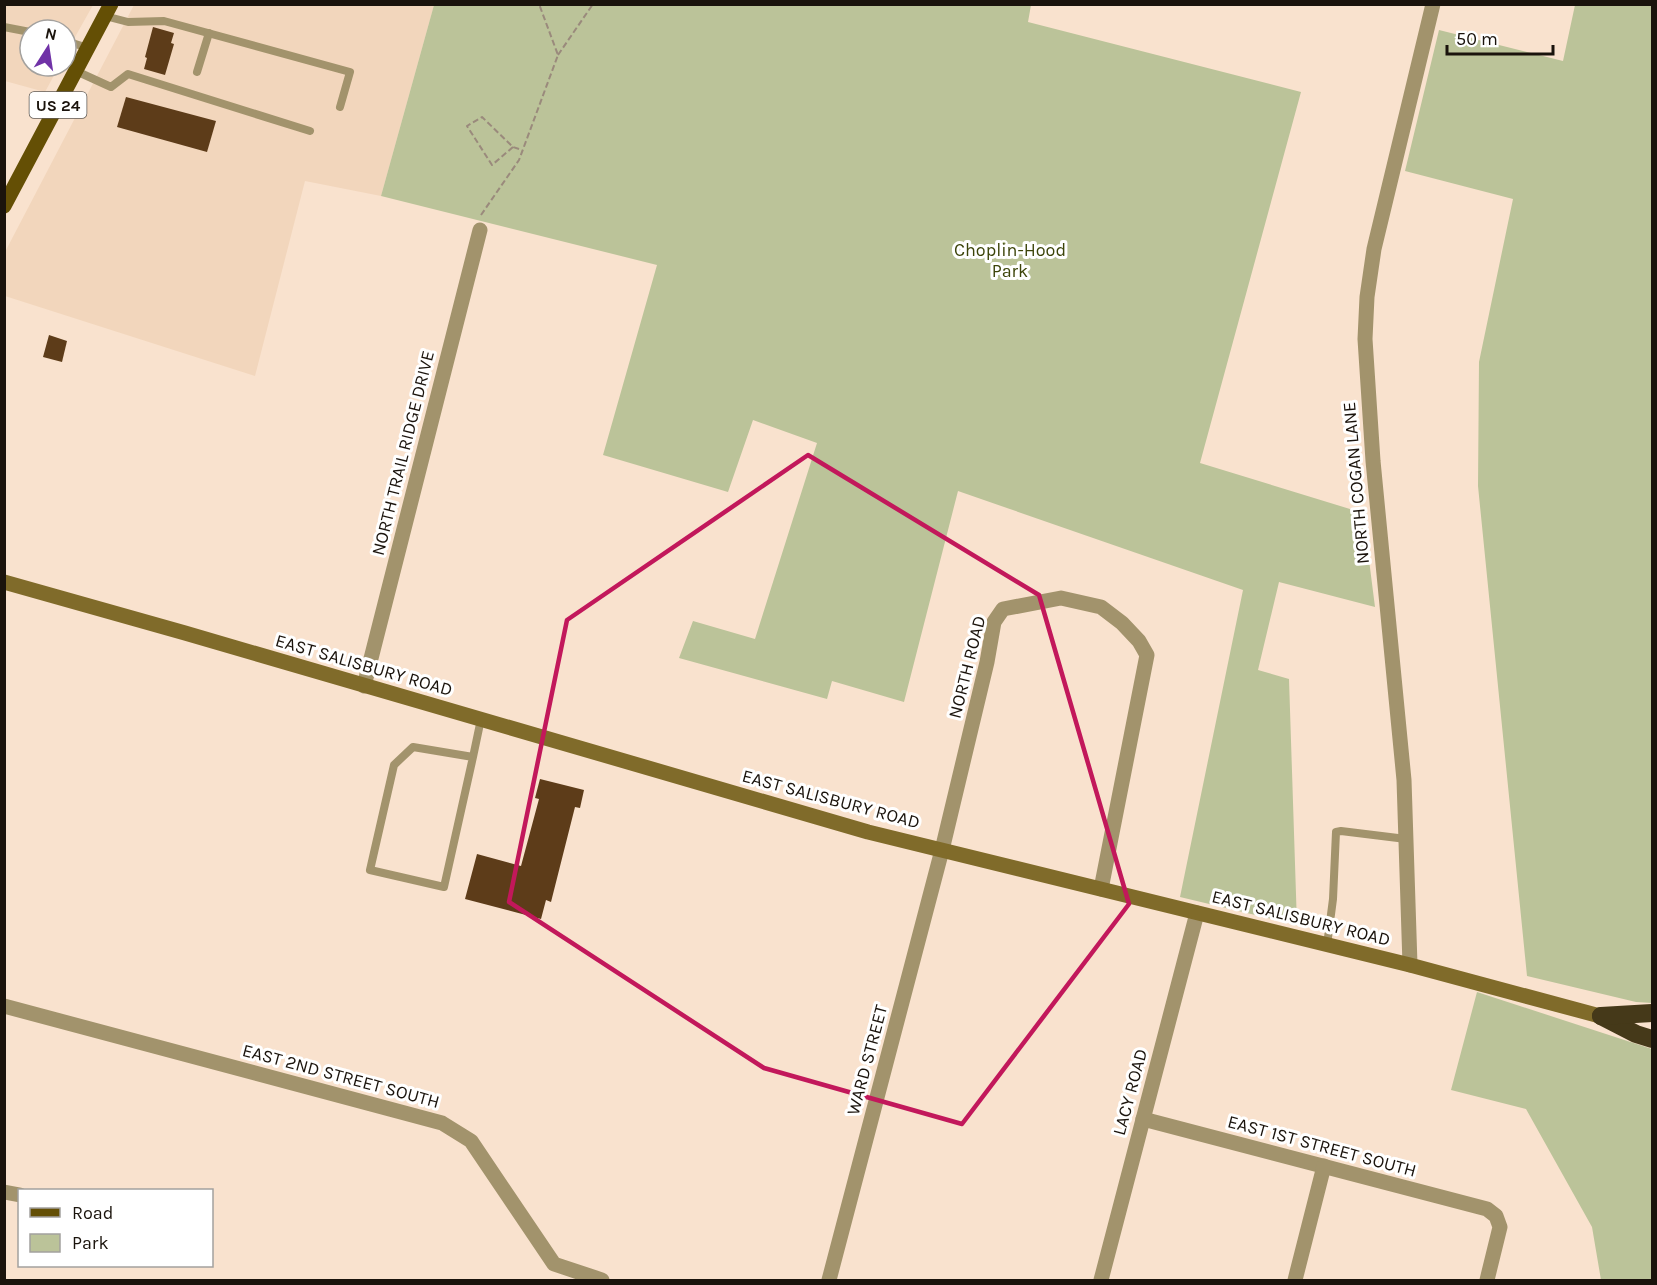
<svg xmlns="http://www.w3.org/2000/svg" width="1657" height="1285" font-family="Karla,sans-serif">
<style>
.built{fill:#f2d6bc}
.green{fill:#bbc399}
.building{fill:#5d3c19}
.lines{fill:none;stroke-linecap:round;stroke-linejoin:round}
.path{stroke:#9a8a7c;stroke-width:2;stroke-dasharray:6 3;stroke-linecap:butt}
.lane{stroke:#a2936c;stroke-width:8}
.street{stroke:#a2936c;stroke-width:15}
.secondary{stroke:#806b2a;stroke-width:15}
.primary{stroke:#644f05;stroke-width:15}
.highway{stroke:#453919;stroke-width:18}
.marked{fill:none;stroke:#c2185b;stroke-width:4.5;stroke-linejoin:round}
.labels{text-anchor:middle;stroke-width:6;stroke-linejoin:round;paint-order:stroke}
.shield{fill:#fff;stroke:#5f5a55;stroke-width:1.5}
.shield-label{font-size:16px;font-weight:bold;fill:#1a130c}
.park-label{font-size:18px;fill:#3c4409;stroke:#fff}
.street-label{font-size:18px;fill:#1a130c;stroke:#fff}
</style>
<rect width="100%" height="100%" fill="#f9e2ce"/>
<!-- built -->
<g class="built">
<path d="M4 5H93L66 53V30H30V66H59L45 92 5 81Z"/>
<path d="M134 5H434L381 196 305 181 255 376 5 296V252Z"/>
</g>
<!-- green -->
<g class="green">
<path d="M434 5H1031L1028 22 1301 92 1200 463 1363 513 1375 607 1279 582 1258 670 1289 679 1297 925 1180 897 1243 590 958 491 904 702 832 681 827 699 679 658 693 621 755 639 817 443 753 420 728 492 603 455 657 265 381 196Z"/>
<path d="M1575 5H1652V1003L1636 1002 1527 976 1478 486 1479 362 1513 199 1405 171 1439 30 1563 61Z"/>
<path d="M1477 992 1652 1049V1280H1601L1592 1227 1526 1109 1451 1090Z"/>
</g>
<!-- building -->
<g class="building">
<path d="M153 27 174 33 171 43 174 44 165 75 144 69 147 58 145 57Z"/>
<path d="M126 97 216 121 207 152 117 127Z"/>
<path d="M49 335 67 341 62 362 43 357Z"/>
<path d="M540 779 584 790 580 808 575 807 551 902 546 900 541 919 465 899 477 854 521 866 539 799 535 798Z"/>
</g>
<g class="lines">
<!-- path -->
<g class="path">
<path d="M558 55 593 4"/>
<path d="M513 147 492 165 467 126 482 117 513 147 522 150"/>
<path d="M481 215 519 160 558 55 539 4"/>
</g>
<!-- lane -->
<g class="lane">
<path d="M105 16 128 22 164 21 350 72 340 107"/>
<path d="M4 27 30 32"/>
<path d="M66 41 88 48"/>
<path d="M76 71 111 87 128 74 310 131"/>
<path d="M197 72 209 33"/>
<path d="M473 757 444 887 370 870 394 765 413 747 473 757 481 719"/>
<path d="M1327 945 1333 899 1336 832 1341 831 1406 839"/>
</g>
<!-- street -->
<g class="street">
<path d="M364 686 480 230"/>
<path d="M1410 965 1404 780 1373 461 1365 339 1367 297 1374 249 1433 4"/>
<path d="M4 1006 442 1123 471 1141 554 1264 602 1280"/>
<path d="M1143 1119 1487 1209 1496 1216 1500 1227 1487 1280"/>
<path d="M4 1192 20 1195"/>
<path d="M829 1280 942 850 987 662 994 622 1003 609 1061 598 1101 607 1122 623 1139 641 1147 655 1101 889"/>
<path d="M1101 1280 1197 913"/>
<path d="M1295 1280 1324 1166"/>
</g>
<!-- secondary -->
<path class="secondary" d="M4 582 185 633 868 832 1410 965 1611 1019"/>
<!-- primary -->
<path class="primary" d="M4 206 111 4"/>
<!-- highway -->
<g class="highway">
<path d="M1601 1016 1636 1034 1652 1039"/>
<path d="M1601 1016 1652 1013"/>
</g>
</g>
<!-- marked area -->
<path class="marked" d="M808 455 1039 595 1129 904 962 1124 764 1068 509 902 567 620Z"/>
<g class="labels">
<!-- shield labels -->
<rect class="shield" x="29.5" y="92" width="57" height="26" rx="4.5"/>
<g class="shield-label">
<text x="58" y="111">US 24</text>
</g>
<!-- park labels -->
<g class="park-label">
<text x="1010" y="256">Choplin-Hood<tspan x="1010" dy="21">Park</tspan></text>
</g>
<!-- street labels -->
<g class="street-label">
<text transform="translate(403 453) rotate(-76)" y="6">NORTH TRAIL RIDGE DRIVE</text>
<text transform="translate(1356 483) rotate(-95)" y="6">NORTH COGAN LANE</text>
<text transform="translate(364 665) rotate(16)" y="6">EAST SALISBURY ROAD</text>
<text transform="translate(967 667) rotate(-76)" y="6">NORTH ROAD</text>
<text transform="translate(831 799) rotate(15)" y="6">EAST SALISBURY ROAD</text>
<text transform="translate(1301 918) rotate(14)" y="6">EAST SALISBURY ROAD</text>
<text transform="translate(867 1060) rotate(-75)" y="6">WARD STREET</text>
<text transform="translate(341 1076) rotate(15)" y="6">EAST 2ND STREET SOUTH</text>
<text transform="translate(1130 1092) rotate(-75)" y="6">LACY ROAD</text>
<text transform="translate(1322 1146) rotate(15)" y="6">EAST 1ST STREET SOUTH</text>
</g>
</g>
<!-- border -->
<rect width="1657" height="1285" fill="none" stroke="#1a130c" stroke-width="12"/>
<!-- legend -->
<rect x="18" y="1189" width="195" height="78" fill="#ffffff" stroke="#a3a19e" stroke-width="1.5"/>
<rect x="30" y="1208" width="30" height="9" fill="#644f05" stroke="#a3a19e" stroke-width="1.5"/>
<text x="72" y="1219" font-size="18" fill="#1a130c">Road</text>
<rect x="30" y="1234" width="30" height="18" fill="#bbc399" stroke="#a3a19e" stroke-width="1.5"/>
<text x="72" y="1249" font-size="18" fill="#1a130c">Park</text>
<!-- north arrow -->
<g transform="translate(48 48) rotate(12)"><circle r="28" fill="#ffffff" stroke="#a3a19e" stroke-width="1.5"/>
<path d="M0-4.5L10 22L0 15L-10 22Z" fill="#7032a7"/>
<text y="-9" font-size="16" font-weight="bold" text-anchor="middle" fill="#1a130c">N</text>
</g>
<!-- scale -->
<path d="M1447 45v9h106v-9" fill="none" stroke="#1a130c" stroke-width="3"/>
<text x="1456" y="45" font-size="18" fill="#1a130c" stroke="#ffffff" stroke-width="4.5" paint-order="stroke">50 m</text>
</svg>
